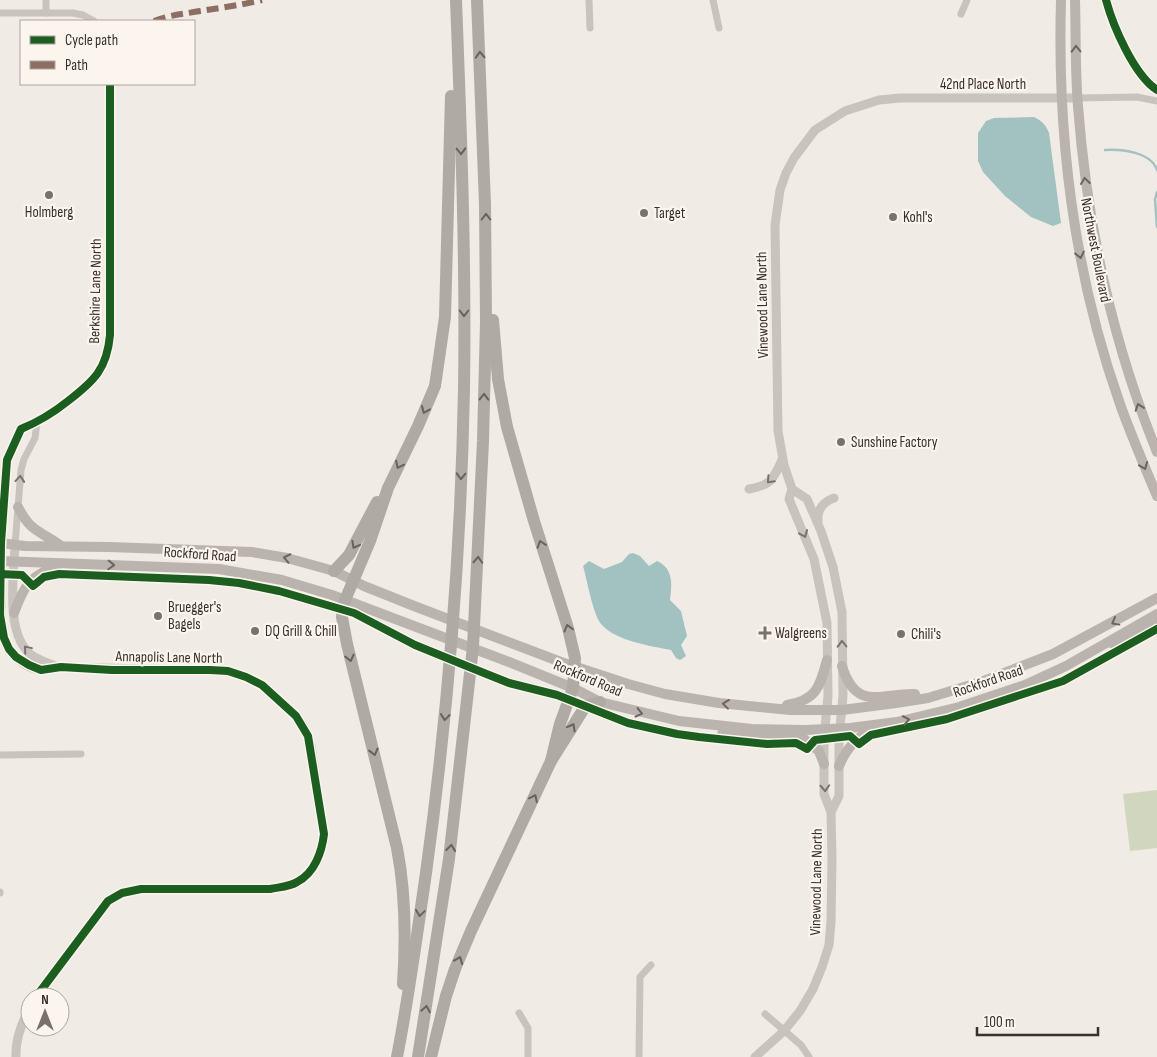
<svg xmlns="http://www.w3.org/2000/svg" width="1157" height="1057" font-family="'Sofia Sans Condensed',sans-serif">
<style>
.green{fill:#d1d6bf}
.water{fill:#a1c2c1}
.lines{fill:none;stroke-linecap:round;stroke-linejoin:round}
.stream{stroke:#a1c2c1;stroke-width:2.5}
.minor{stroke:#c9c3be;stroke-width:7}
.tertiary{stroke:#c9c3be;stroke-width:9}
.secondary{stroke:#bab3ae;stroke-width:10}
.motorway{stroke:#afaaa4;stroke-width:12}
.quiet{stroke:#8d6e63;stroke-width:6;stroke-dasharray:12 6;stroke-linecap:butt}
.cycleway-casing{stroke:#fbf5ee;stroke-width:11}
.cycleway{stroke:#1b5e20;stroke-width:8}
.oneway{stroke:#6e645f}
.oneway2{stroke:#69615b}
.oneway3{stroke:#7b726d}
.poi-dot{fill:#7a716c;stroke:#fbf5ee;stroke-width:2}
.labels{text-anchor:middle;stroke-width:4.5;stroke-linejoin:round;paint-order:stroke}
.street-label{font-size:15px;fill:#3b302b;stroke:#fbf5ee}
.poi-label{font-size:15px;fill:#3b302b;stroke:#fbf5ee;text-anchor:start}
</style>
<rect width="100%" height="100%" fill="#f0ebe5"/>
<!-- green -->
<path class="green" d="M1157 790V848L1130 851 1123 794Z"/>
<!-- water -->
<g class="water">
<path d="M1034 117C1042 121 1046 125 1049 133L1061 223 1053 226 1031 217 1005 196 983 172 978 161V133L986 121 994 118Z"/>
<path d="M633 553 640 556 649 566 657 561C674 569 672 585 670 600L681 611 687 636 681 645 686 656 680 660 676 658 671 650C651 646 616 641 602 625 593 616 587 579 583 566L589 561 604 569 622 562 629 554Z"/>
</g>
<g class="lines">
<!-- stream -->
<g class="stream">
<path d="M1105 150C1122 149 1151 152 1157 170"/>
<path d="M1157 192 1155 199 1157 227"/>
</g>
<!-- minor -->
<g class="minor">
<path d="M46 0V13"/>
<path d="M589 0 590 28"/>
<path d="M713 0 719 28"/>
<path d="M0 13H73L83 15 94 21"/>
<path d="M961 14 967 0"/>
<path d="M1077 98 1137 97 1157 101"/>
<path d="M1 543 7 460 21 429C38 422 53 413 68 401 94 381 107 369 110 335V84"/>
<path d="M15 545 21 470 24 459 35 438 37 422"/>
<path d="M0 755 81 754"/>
<path d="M0 892V893"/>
<path d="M519 1013 528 1028V1057"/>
<path d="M765 1014 801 1045 809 1057"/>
<path d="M639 1057 640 977 651 965"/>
</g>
<!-- tertiary -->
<g class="tertiary">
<path d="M749 489C772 485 773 479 782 460"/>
<path d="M792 489 807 499 821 531 833 567 842 612 843 696 839 737V796L831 812"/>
<path d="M818 521C817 510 823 502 834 498"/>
<path d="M1 543V625C5 646 17 667 41 670 47 670 55 668 61 667L228 671 246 677 262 685 296 716 303 725 311 746 324 834C322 851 315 873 297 882 289 887 279 887 270 889H141L122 893 108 901 36 997"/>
<path d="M15 545C14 575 4 637 33 656 41 661 50 664 58 667"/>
<path d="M16 1057C15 1040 22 1022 30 1007"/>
<path d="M755 1057 784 1031 800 1011 813 989 822 967 829 945 831 922 832 859 831 812 824 794V738L828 696 827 623 814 559 789 499 792 489 784 465 778 431 775 225 780 190 786 173 794 158 815 130 845 111 879 100 900 98H1077"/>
</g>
<!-- secondary -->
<g class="secondary">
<path d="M1061 0C1057 137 1074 274 1120 404 1131 435 1144 465 1157 496"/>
<path d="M1075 0C1076 35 1075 71 1078 106 1087 226 1112 341 1157 452"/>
<path d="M18 507C31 533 41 531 61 546"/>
<path d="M0 543 25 546 109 547 252 552 287 558 334 571 364 586 414 606 561 662 628 684 665 694 719 703 790 710H842L896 703 928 698 984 681 1053 654 1157 598"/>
<path d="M0 561 219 569 282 580 332 595 509 662 573 688 600 702 679 721 752 729 805 730 850 728 897 722 959 707 1025 685 1066 666 1157 614"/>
<path d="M0 602 1 606"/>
<path d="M14 613C25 583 29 578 59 564"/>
<path d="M1111 643H1121L1157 624"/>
<path d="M842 666C856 712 881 693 915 694"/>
<path d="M787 705C817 700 820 686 827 660"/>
<path d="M722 734 804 739 819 751 824 764"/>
<path d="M839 766C847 747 858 736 877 726"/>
</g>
<!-- motorway -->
<g class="motorway">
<path d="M493 320 498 379 507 427 534 521 568 628 575 658 573 688 560 724 551 761"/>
<path d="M334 571 349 555 377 502"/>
<path d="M403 984C406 938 406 894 397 848L347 644 342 617 343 605 370 541 388 488 418 426 435 386 445 317 451 96"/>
<path d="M397 1057C409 996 417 934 426 873 448 713 461 551 464 389 466 259 461 130 456 0"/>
<path d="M418 1057 449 859 473 647 483 441 486 322 485 204 477 0"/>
<path d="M431 1057 446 996 455 969 471 931 551 761 583 710 586 706 600 702"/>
</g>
<!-- quiet -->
<path class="quiet" d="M154 21C169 15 184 14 200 11 220 8 241 5 262 0"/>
<!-- cycleway casing -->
<g class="cycleway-casing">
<g id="cycleway">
<path d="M1106 0C1113 26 1134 75 1157 90"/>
<path d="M0 574 22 575 33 586 44 577 59 574 209 580 239 583 279 591 354 613 415 645 484 673 509 683 557 695 628 723 677 734 699 737 767 744 796 743 807 749 815 740 850 736 859 744 871 735 947 719 1063 681 1157 629"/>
<path d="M36 997 108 901 122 893 141 889H270C279 887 289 887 297 882 315 873 322 851 324 834L308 736 296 716 262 685 246 677 228 671 210 670H112L61 667 41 670 29 665 16 657 9 649 4 638 0 615 1 543 7 460 21 429C38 422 53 413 68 401 94 381 107 369 110 335V84"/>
</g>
</g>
<!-- cycleway -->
<use href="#cycleway" class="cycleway"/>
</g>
<!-- one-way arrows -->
<defs><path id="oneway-chevron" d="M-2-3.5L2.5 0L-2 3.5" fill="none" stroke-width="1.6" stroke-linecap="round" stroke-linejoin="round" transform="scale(1.25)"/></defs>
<g class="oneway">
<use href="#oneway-chevron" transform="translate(1076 49) rotate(-91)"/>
<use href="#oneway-chevron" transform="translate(1085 181) rotate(-97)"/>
<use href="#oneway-chevron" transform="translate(1080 255) rotate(78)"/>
<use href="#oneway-chevron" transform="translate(1139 407) rotate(-109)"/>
<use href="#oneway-chevron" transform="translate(1144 466) rotate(68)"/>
<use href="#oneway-chevron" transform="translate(287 558) rotate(-168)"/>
<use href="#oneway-chevron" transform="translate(111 565) rotate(2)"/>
<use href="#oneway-chevron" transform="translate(1115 622) rotate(151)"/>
<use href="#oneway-chevron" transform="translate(726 704) rotate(-173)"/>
<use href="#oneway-chevron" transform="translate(639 713) rotate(13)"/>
<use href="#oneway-chevron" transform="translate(906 720) rotate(-11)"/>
</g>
<g class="oneway2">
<use href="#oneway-chevron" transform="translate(480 55) rotate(-93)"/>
<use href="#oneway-chevron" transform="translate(461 151) rotate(88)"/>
<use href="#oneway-chevron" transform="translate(486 217) rotate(-90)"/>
<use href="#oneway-chevron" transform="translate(464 313) rotate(90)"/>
<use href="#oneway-chevron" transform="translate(484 397) rotate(-89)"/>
<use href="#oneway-chevron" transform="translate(425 410) rotate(113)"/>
<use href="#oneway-chevron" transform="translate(399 465) rotate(116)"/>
<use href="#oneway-chevron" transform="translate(461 476) rotate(92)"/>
<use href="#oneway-chevron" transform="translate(541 544) rotate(-108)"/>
<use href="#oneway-chevron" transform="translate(355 545) rotate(119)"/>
<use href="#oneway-chevron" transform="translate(478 560) rotate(-87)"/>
<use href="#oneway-chevron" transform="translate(568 628) rotate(-105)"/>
<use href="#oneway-chevron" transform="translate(350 658) rotate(77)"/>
<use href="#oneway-chevron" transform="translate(445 717) rotate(96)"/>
<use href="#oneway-chevron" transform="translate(572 727) rotate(-61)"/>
<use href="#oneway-chevron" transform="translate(374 752) rotate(76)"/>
<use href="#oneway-chevron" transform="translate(534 798) rotate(-64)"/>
<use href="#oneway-chevron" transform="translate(451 848) rotate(-83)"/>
<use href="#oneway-chevron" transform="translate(420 913) rotate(98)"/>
<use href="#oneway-chevron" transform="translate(459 960) rotate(-68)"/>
<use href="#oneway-chevron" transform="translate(426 1009) rotate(-80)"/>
</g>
<g class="oneway3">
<use href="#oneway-chevron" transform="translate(20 479) rotate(-85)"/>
<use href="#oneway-chevron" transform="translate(770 480) rotate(133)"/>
<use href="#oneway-chevron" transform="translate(804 534) rotate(67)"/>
<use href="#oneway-chevron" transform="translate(842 644) rotate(-91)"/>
<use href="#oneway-chevron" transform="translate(27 649) rotate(-130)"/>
<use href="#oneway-chevron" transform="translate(825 788) rotate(87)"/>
</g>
<!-- markers -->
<g class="poi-dot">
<circle cx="49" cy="195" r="5"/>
<circle cx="644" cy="213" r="5"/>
<circle cx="893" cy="217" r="5"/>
<circle cx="841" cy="442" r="5"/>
<circle cx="158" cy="616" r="5"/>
<circle cx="255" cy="631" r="5"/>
<path d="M762.5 625.5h5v5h5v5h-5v5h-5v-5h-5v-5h5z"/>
<circle cx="901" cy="634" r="5"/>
</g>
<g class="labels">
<!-- street labels -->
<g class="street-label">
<text x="983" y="89">42nd Place North</text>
<text transform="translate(1096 250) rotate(79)" y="5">Northwest Boulevard</text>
<text transform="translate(95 291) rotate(-89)" y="5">Berkshire Lane North</text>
<text transform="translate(762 305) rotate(-91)" y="5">Vinewood Lane North</text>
<text transform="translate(200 554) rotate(4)" y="5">Rockford Road</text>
<text transform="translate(169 657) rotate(1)" y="5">Annapolis Lane North</text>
<text transform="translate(588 678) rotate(23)" y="5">Rockford Road</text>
<text transform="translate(988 681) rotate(-19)" y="5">Rockford Road</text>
<text transform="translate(816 882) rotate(-89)" y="5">Vinewood Lane North</text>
</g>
<!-- poi labels -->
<g class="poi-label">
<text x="49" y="217" text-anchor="middle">Holmberg</text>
<text x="654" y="218">Target</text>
<text x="903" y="222">Kohl's</text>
<text x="851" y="447">Sunshine Factory</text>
<text x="168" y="612">Bruegger's<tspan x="168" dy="17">Bagels</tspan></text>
<text x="265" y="636">DQ Grill &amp; Chill</text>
<text x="775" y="638">Walgreens</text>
<text x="911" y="639">Chili's</text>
</g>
</g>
<!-- legend -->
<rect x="20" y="20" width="175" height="65" fill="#fbf5ee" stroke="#aea6a0"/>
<rect x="30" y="36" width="25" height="8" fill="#1b5e20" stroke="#aea6a0"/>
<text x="65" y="45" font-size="15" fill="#3b302b">Cycle path</text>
<rect x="30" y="61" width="25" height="8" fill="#8d6e63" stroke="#aea6a0"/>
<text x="65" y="70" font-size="15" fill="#3b302b">Path</text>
<!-- north arrow -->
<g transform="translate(45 1012)"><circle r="24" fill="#fbf5ee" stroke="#aea6a0"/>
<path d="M0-4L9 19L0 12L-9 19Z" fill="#7a716c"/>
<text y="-8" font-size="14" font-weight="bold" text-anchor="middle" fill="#3b302b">N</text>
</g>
<!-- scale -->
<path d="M977 1027v8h121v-8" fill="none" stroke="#3b302b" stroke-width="2.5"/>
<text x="984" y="1027" font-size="15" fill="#3b302b" stroke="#fbf5ee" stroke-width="4" paint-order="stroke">100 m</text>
</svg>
